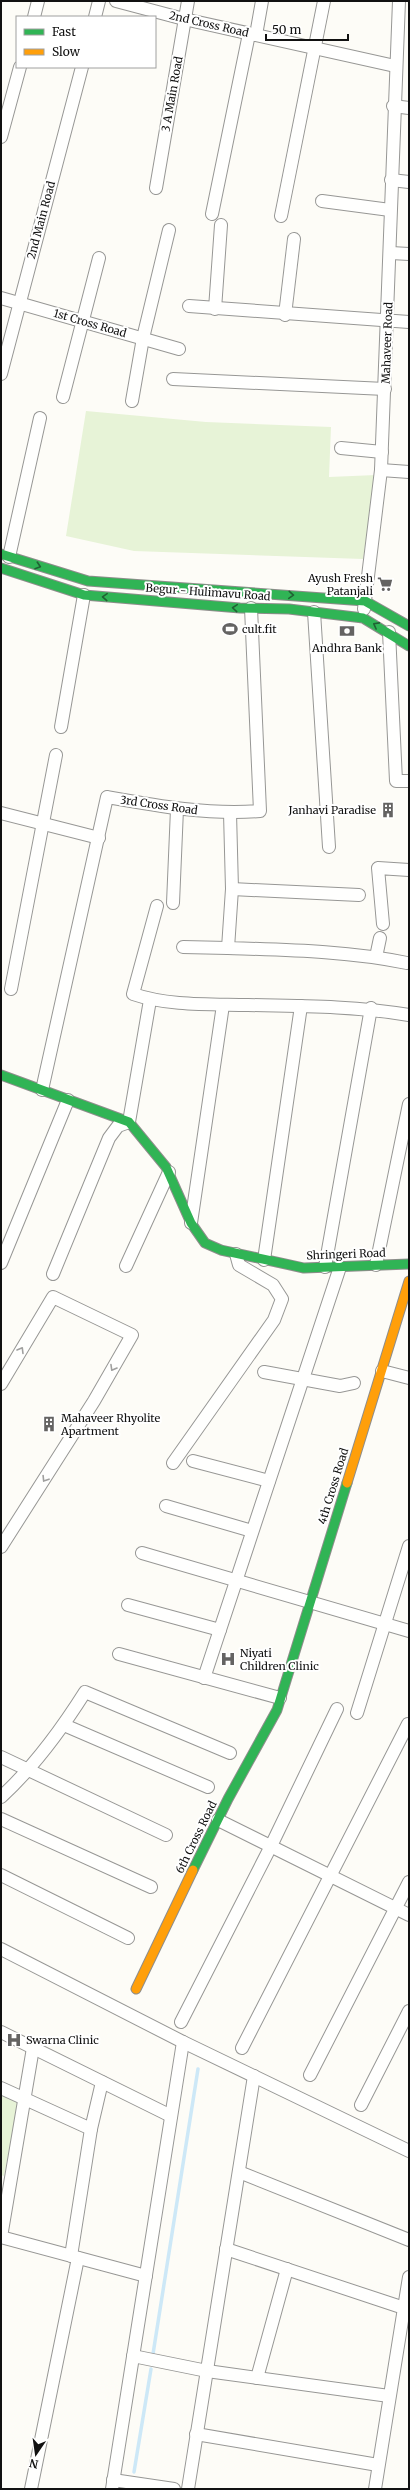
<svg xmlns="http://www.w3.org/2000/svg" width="410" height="2490" font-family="Merriweather,serif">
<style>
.green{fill:#e7f3d7}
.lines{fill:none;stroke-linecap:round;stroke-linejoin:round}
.stream{stroke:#cde8f7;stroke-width:3.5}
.street-casing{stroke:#979795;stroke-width:14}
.fast-casing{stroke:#8e8d8b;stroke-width:11}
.slow-casing{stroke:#8e8d8b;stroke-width:11}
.street{stroke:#fffffe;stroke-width:12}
.fast{stroke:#30b455;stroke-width:9}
.slow{stroke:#ff9f0a;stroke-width:9}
.oneway{stroke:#206233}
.oneway2{stroke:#a0a09f}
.labels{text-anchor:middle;stroke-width:4;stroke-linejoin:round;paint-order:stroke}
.street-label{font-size:11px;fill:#111;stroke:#fff}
.poi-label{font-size:11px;fill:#111;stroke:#fff;text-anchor:start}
</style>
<rect width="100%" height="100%" fill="#fdfcf7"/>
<!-- green -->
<g class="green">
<path d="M86 411 206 422 331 427 329 477 376 475 363 559 134 551 66 536Z"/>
<path d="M1 2095 18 2103 4 2176 1 2175Z"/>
</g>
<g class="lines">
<!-- stream -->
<g class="stream">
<path d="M153 2354 198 2069"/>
<path d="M134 2472 151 2369"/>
</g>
<!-- street casing -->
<g class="street-casing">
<g id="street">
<path d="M116 1 184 19 395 66"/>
<path d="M34 17 38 1"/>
<path d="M95 17 99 1"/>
<path d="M256 35 262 1"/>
<path d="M393 106 409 108"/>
<path d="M1 137 20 67"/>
<path d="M391 180 409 182"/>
<path d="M156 188 188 1"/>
<path d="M322 201 390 210"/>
<path d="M212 214 249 34"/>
<path d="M281 216 324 1"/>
<path d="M391 253 409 254"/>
<path d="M1 298 179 349"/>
<path d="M189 306 409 322"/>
<path d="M215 309 221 225"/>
<path d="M285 315 294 239"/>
<path d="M1 374 82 67"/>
<path d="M173 379 385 389"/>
<path d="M63 397 99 258"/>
<path d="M132 401 143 338 169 230"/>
<path d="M341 448 382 452"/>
<path d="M381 470 409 472"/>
<path d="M9 557 40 418"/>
<path d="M364 609 381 470 399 1"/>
<path d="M314 612 329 847"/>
<path d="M389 632 396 781H409"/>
<path d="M61 727 84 595"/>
<path d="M1 813 99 838"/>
<path d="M230 813 232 889 228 948C288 950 348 951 407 963"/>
<path d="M232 889 359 895"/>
<path d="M173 903 177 809"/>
<path d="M157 906 133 994C168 1006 210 1004 248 1005 302 1006 356 1006 409 1015"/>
<path d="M383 924 378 868 409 870"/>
<path d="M183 947 228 948"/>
<path d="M376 957 380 938"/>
<path d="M11 989 56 755"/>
<path d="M42 1090 107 797C158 806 208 815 260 811L251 608"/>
<path d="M191 1223 223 1005"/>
<path d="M264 1260 301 1006"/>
<path d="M1 1263 68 1100"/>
<path d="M376 1265 409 1104"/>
<path d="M126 1266 169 1172"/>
<path d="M325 1267 371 1008"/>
<path d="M53 1274 109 1138 118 1126 129 1122 150 1000"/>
<path d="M382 1371 409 1378"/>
<path d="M264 1372 340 1386 354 1383"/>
<path d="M1 1384 53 1297 132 1335 94 1401 1 1547"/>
<path d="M193 1461 269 1481"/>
<path d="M173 1463 274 1320 282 1299 273 1285 239 1265 236 1254"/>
<path d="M166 1506 252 1531"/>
<path d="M142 1553 409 1631"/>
<path d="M128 1605 220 1630"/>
<path d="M119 1654 280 1698"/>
<path d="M204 1678 340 1267"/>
<path d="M357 1713 409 1546"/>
<path d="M64 1725 208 1787"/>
<path d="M1 1757 166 1835"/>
<path d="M1 1797C35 1766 61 1730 85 1692L230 1753"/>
<path d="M1 1819 151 1887"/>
<path d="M218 1820 409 1915"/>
<path d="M1 1875 128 1938"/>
<path d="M1 1949 183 2042 409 2151"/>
<path d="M181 2022 271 1846 337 1709"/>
<path d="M1 2032 171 2116"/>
<path d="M33 2048 1 2237 146 2276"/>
<path d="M242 2048 408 1724"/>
<path d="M310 2075 409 1882"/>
<path d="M1 2088 91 2129"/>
<path d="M361 2105 409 2011"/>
<path d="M239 2172 409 2240"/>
<path d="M226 2249 404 2308"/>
<path d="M71 2256 91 2129 102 2082"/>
<path d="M133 2356 207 2371 389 2396"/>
<path d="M257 2378 287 2269"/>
<path d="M196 2434 378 2465"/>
<path d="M113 2480 174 2489"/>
<path d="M31 2489 78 2258"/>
<path d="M112 2489 183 2042"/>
<path d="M188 2489 254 2076"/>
<path d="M375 2489 409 2277"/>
</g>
</g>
<!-- fast casing -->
<g class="fast-casing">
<g id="fast">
<path d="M1 554 88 581 365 601 409 626"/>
<path d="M1 568 84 595 240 608 289 609 363 618 409 646"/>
<path d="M1 1075 129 1122 166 1167 191 1223 205 1243 221 1250 304 1268 409 1264"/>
<path d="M193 1870 228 1799 277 1710 347 1483"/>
</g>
</g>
<!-- slow casing -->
<g class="slow-casing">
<g id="slow">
<path d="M347 1483 409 1281"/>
<path d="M136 1989 193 1870"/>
</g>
</g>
<!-- street -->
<use href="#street" class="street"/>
<!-- fast -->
<use href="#fast" class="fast"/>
<!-- slow -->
<use href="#slow" class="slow"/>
</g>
<!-- one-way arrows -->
<defs><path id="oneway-chevron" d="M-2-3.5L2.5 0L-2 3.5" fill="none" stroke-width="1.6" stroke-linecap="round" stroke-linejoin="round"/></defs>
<g class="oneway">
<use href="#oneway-chevron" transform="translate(38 566) rotate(18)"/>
<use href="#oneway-chevron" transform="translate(291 595) rotate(4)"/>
<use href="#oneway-chevron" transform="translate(105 597) rotate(-177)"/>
<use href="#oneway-chevron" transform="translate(235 608) rotate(-175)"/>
<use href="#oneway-chevron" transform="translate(376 625) rotate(-152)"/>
</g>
<g class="oneway2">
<use href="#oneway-chevron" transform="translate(21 1350) rotate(-59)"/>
<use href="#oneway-chevron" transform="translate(113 1368) rotate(120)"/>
<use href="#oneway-chevron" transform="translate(45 1479) rotate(122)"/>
</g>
<!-- icons -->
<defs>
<g id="supermarket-bare" transform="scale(1.2)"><path d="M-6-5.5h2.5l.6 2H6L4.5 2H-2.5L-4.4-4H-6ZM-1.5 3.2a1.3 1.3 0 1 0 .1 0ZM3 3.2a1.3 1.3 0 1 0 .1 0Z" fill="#646362" stroke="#fff" stroke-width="2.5" paint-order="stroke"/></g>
<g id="stadium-bare" transform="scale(1.2)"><path d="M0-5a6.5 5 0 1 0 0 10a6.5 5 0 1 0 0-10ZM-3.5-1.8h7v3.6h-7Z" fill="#646362" stroke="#fff" stroke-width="2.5" paint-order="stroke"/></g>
<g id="bank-bare" transform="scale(1.2)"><path d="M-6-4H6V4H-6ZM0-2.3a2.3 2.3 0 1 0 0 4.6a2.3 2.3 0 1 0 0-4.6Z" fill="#646362" stroke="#fff" stroke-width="2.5" paint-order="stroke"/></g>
<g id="building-bare" transform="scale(1.2)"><path d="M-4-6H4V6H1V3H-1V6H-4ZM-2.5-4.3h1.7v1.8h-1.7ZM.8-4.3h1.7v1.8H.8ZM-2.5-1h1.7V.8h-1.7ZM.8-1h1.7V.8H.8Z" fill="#646362" stroke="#fff" stroke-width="2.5" paint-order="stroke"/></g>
<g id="hospital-bare" transform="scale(1.2)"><path d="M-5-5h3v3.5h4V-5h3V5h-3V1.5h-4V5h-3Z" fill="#646362" stroke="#fff" stroke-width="2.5" paint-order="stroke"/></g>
</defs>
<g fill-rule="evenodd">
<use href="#supermarket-bare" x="385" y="584"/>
<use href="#stadium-bare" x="230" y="629"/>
<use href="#bank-bare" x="347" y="631"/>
<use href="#building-bare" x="388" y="810"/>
<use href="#building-bare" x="49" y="1424"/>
<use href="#hospital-bare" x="228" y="1659"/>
<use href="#hospital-bare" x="14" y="2040"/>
</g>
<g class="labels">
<!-- street labels -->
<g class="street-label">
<text transform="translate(209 24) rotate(13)" y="4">2nd Cross Road</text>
<text transform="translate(172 94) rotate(-80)" y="4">3 A Main Road</text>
<text transform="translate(41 220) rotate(-75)" y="4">2nd Main Road</text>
<text transform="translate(90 323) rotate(16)" y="4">1st Cross Road</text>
<text transform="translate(387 343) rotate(-88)" y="4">Mahaveer Road</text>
<text transform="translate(208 592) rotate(4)" y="4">Begur - Hulimavu Road</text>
<text transform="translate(159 805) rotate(8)" y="4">3rd Cross Road</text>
<text transform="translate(346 1254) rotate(-2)" y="4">Shringeri Road</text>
<text transform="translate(333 1486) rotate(-73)" y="4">4th Cross Road</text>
<text transform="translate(196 1837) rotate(-64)" y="4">6th Cross Road</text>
</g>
<!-- poi labels -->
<g class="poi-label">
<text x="373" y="582" text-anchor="end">Ayush Fresh<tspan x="373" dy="13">Patanjali</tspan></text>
<text x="242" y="633">cult.fit</text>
<text x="347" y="652" text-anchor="middle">Andhra Bank</text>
<text x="376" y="814" text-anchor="end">Janhavi Paradise</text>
<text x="61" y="1422">Mahaveer Rhyolite<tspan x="61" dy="13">Apartment</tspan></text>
<text x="240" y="1657">Niyati<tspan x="240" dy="13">Children Clinic</tspan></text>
<text x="26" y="2044">Swarna Clinic</text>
</g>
</g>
<!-- border -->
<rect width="410" height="2490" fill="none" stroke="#111111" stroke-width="4"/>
<!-- legend -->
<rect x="16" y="16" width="140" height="52" fill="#ffffff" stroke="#a0a0a0"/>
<rect x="24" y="29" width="20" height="6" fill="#30b455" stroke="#a0a0a0"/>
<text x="52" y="36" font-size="12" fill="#111111">Fast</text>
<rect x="24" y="49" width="20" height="6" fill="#ff9f0a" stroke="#a0a0a0"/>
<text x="52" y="56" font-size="12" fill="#111111">Slow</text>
<!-- north arrow -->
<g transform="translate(36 2454) rotate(193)" stroke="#ffffff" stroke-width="3" paint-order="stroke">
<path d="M0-3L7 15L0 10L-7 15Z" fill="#111111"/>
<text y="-6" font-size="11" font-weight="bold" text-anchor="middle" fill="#111111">N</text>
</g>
<!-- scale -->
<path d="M266 34v6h82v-6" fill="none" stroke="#111111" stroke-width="2"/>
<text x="272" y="34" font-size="12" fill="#111111" stroke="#ffffff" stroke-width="3" paint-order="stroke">50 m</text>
</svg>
